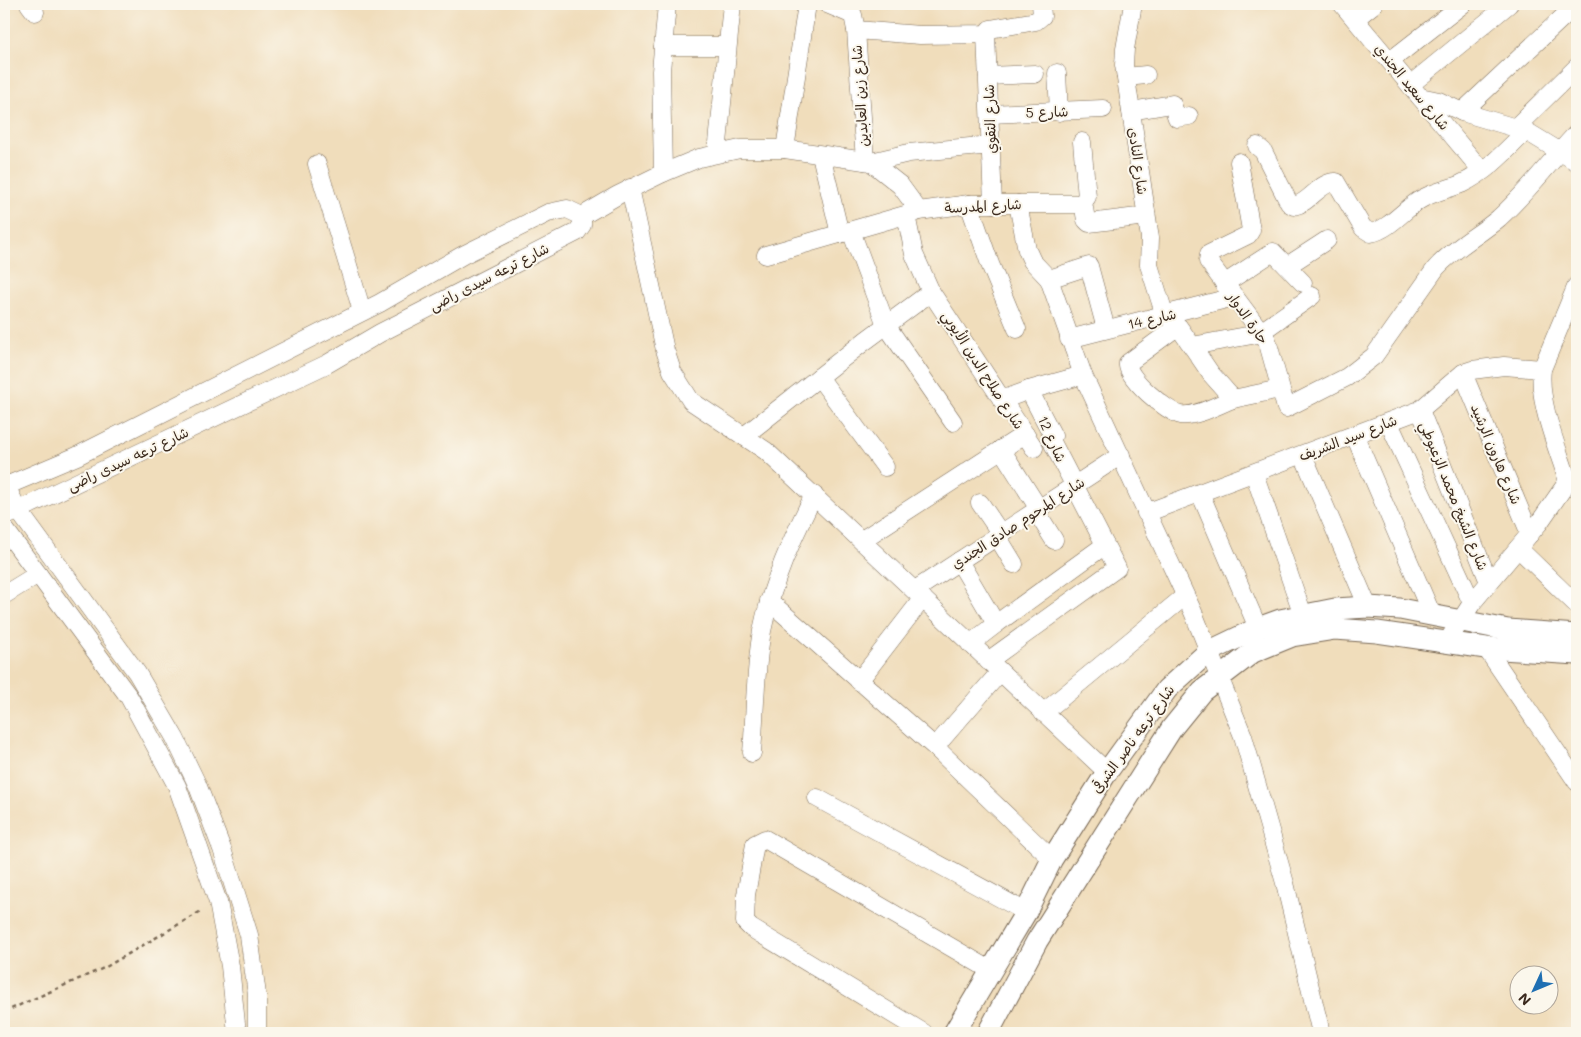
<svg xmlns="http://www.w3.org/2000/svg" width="1581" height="1037" font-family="Mali,'Playpen Sans Arabic',sans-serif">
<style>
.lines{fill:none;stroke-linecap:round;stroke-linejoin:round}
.minor-casing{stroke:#7a6955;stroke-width:19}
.tertiary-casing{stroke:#7a6955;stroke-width:23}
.path{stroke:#7a6955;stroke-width:2.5;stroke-dasharray:4 4;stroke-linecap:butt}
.minor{stroke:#fff;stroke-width:18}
.tertiary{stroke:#fff;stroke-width:21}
.labels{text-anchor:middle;stroke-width:4;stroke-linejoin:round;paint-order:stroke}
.street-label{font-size:14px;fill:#3b2a1e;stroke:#fbf7ec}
</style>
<rect width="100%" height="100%" fill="#fbf7ec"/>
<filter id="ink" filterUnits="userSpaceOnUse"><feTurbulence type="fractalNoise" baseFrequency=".02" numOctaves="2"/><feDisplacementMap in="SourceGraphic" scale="10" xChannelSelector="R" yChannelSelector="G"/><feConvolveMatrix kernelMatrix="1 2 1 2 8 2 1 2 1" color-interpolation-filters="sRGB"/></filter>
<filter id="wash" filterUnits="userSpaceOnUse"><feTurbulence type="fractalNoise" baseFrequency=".0096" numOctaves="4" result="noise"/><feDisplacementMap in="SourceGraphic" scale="20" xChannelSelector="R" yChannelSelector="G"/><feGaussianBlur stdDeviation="1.12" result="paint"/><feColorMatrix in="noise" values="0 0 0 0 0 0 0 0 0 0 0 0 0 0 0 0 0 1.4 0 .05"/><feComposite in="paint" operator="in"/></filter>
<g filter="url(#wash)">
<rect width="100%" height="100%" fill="#f0ddbb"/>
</g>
<g filter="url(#ink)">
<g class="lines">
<!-- minor casing -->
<g class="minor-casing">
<g id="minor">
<path d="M29 4 35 12"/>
<path d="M827 4 853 15 856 30 920 35 986 34 990 29 1036 21 1042 16 1041 4"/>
<path d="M1133 4 1125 49 1124 65 1150 238 1149 265 1165 316"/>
<path d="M1342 4 1482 171"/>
<path d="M1355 19 1374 4"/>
<path d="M856 30 865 161"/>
<path d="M986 34 993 204"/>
<path d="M663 46H727"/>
<path d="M1390 61 1463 4"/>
<path d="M1057 73 1059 112"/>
<path d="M988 76 1035 74"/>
<path d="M1126 77 1146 75"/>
<path d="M1410 85 1509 4"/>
<path d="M1420 97 1439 101 1462 112 1526 131 1577 162"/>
<path d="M1131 111 1172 104 1177 118 1189 116"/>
<path d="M1462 112 1577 4"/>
<path d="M990 114 1103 109"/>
<path d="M1516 127 1577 67"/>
<path d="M1257 146 1263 151 1289 203 1294 206C1310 203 1320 181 1336 182L1363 228 1371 233C1388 230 1404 210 1418 201 1432 192 1446 190 1461 184 1487 172 1506 151 1526 131"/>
<path d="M785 149 807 4"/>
<path d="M717 153 732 4"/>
<path d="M821 155 840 234"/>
<path d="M871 162 900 185 919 211"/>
<path d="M1239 162 1251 230 1248 235 1209 254 1208 261 1267 340 1286 408 1347 377 1374 356 1436 268C1455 247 1478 236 1499 218 1528 192 1551 160 1577 133"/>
<path d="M317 164 362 311"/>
<path d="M663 173 661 71 667 4"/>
<path d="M630 188 665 350 672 371 691 401 766 451 1107 772"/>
<path d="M1083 202 1086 220 1089 223 1146 216"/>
<path d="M969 204 990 264 1017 329"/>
<path d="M1018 204 1027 250 1032 261 1049 279 1083 375"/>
<path d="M906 215 914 254 931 292 1034 448"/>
<path d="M851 231 886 325 953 422"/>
<path d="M766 255 919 211 969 204H1081L1087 197 1082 142"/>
<path d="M1287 266 1327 240"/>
<path d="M1049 279 1089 266 1106 329"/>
<path d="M1224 284 1273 252 1303 283"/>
<path d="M1261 332 1312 296"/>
<path d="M1069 339 1234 297"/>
<path d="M1192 346 1211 374 1233 399 1280 389"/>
<path d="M1463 373 1530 534"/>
<path d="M819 377 885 467"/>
<path d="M1233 399C1219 404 1197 417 1181 415 1167 412 1125 377 1128 363L1178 326 1192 346 1263 333"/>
<path d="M1002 400 1029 390 1083 375 1193 612 1243 736 1285 883 1321 1033"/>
<path d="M1420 410 1489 582"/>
<path d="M1389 423 1472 603"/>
<path d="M744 436 865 341 931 292"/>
<path d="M1355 436 1432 615"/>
<path d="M1001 449 1039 509"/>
<path d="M1303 455 1368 607"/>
<path d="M1254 473 1303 615"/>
<path d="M4 482 18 510 137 673 175 738 197 784 222 849 249 935 257 995V1033"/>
<path d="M6 486 77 456 380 303 463 255 548 213 567 209 582 216"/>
<path d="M1200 493 1258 628"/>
<path d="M980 503 1001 534"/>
<path d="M1036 511 1054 540"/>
<path d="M1146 513 1420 410 1463 373 1472 370 1504 366 1542 369"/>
<path d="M4 517 327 364 380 333 577 232 582 225V216L618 195 663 173 699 158 740 149H785L871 162 909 153 991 145"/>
<path d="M4 528 129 697 177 786 218 902 230 966 237 1033"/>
<path d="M997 536 1014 564"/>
<path d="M862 540 1025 434"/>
<path d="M1518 548 1577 605"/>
<path d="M959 561 996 624 970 644"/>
<path d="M915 590 1121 455"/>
<path d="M4 595 38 574"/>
<path d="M769 601 935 747 1052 859"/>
<path d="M996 624 1105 545"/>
<path d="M1447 642 1472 603 1539 523 1566 484 1567 478C1557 446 1538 403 1542 369L1577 285"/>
<path d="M1486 648 1577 782"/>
<path d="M988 661 1117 568 1051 440 1053 436 1029 390"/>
<path d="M859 681 923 598"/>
<path d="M1043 713 1185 596"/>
<path d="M935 747 1000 672"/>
<path d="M752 753C755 716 755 667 762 631 772 582 792 539 814 495"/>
<path d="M817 798 1026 912"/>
<path d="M924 1033 751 928 745 922 746 895 755 844 765 839 992 971"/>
</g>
</g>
<!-- tertiary casing -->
<g class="tertiary-casing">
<g id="tertiary">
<path d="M954 1033 1026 912 1052 859 1107 772 1167 689 1208 652 1258 628 1280 620 1335 609 1368 607 1400 609 1508 630 1577 635"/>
<path d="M988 1033 1037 941 1172 728 1202 691 1253 652 1292 636 1335 629 1377 632 1486 648 1577 654"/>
</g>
</g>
<!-- path -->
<path class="path" d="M4 1012 106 967 203 910"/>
<!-- minor -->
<use href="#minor" class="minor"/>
<!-- tertiary -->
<use href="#tertiary" class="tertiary"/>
</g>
</g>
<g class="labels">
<!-- street labels -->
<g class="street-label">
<text transform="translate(1412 87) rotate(50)" y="5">شارع سعيد الجندي</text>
<text transform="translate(860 96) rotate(-94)" y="5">شارع زين العابدين</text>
<text transform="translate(1047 112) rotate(-2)" y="5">شارع 5</text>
<text transform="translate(990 119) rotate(-92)" y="5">شارع التقوي</text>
<text transform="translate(1138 161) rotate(82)" y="5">شارع النادى</text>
<text transform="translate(983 206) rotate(-3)" y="5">شارع المدرسة</text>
<text transform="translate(489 277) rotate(-27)" y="5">شارع ترعه سيدى راضى</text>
<text transform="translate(1248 318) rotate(55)" y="5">حارة الدوار</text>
<text transform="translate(1152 319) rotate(-13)" y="5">شارع 14</text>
<text transform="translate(983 370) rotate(57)" y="5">شارع صلاح الدين الأيوبي</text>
<text transform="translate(1348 438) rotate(-21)" y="5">شارع سيد الشريف</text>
<text transform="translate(1052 439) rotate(66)" y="5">شارع 12</text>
<text transform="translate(1496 454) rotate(67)" y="5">شارع هارون الرشيد</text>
<text transform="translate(128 459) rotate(-25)" y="5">شارع ترعه سيدى راضى</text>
<text transform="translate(1454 496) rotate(68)" y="5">شارع الشيخ محمد الزعبوطي</text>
<text transform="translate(1018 523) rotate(-33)" y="5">شارع المرحوم صادق الجندي</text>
<text transform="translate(1133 739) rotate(-54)" y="5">شارع ترعه ناصر الشرقى</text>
</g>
</g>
<!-- margin -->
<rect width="1581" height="1037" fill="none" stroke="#fbf7ec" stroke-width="20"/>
<!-- north arrow -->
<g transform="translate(1534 990) rotate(226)"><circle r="24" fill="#fbf7ec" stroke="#aea59a"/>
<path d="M0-4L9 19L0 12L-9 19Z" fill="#1f6fb2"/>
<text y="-8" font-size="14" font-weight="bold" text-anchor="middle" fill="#3b2a1e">N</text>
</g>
</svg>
